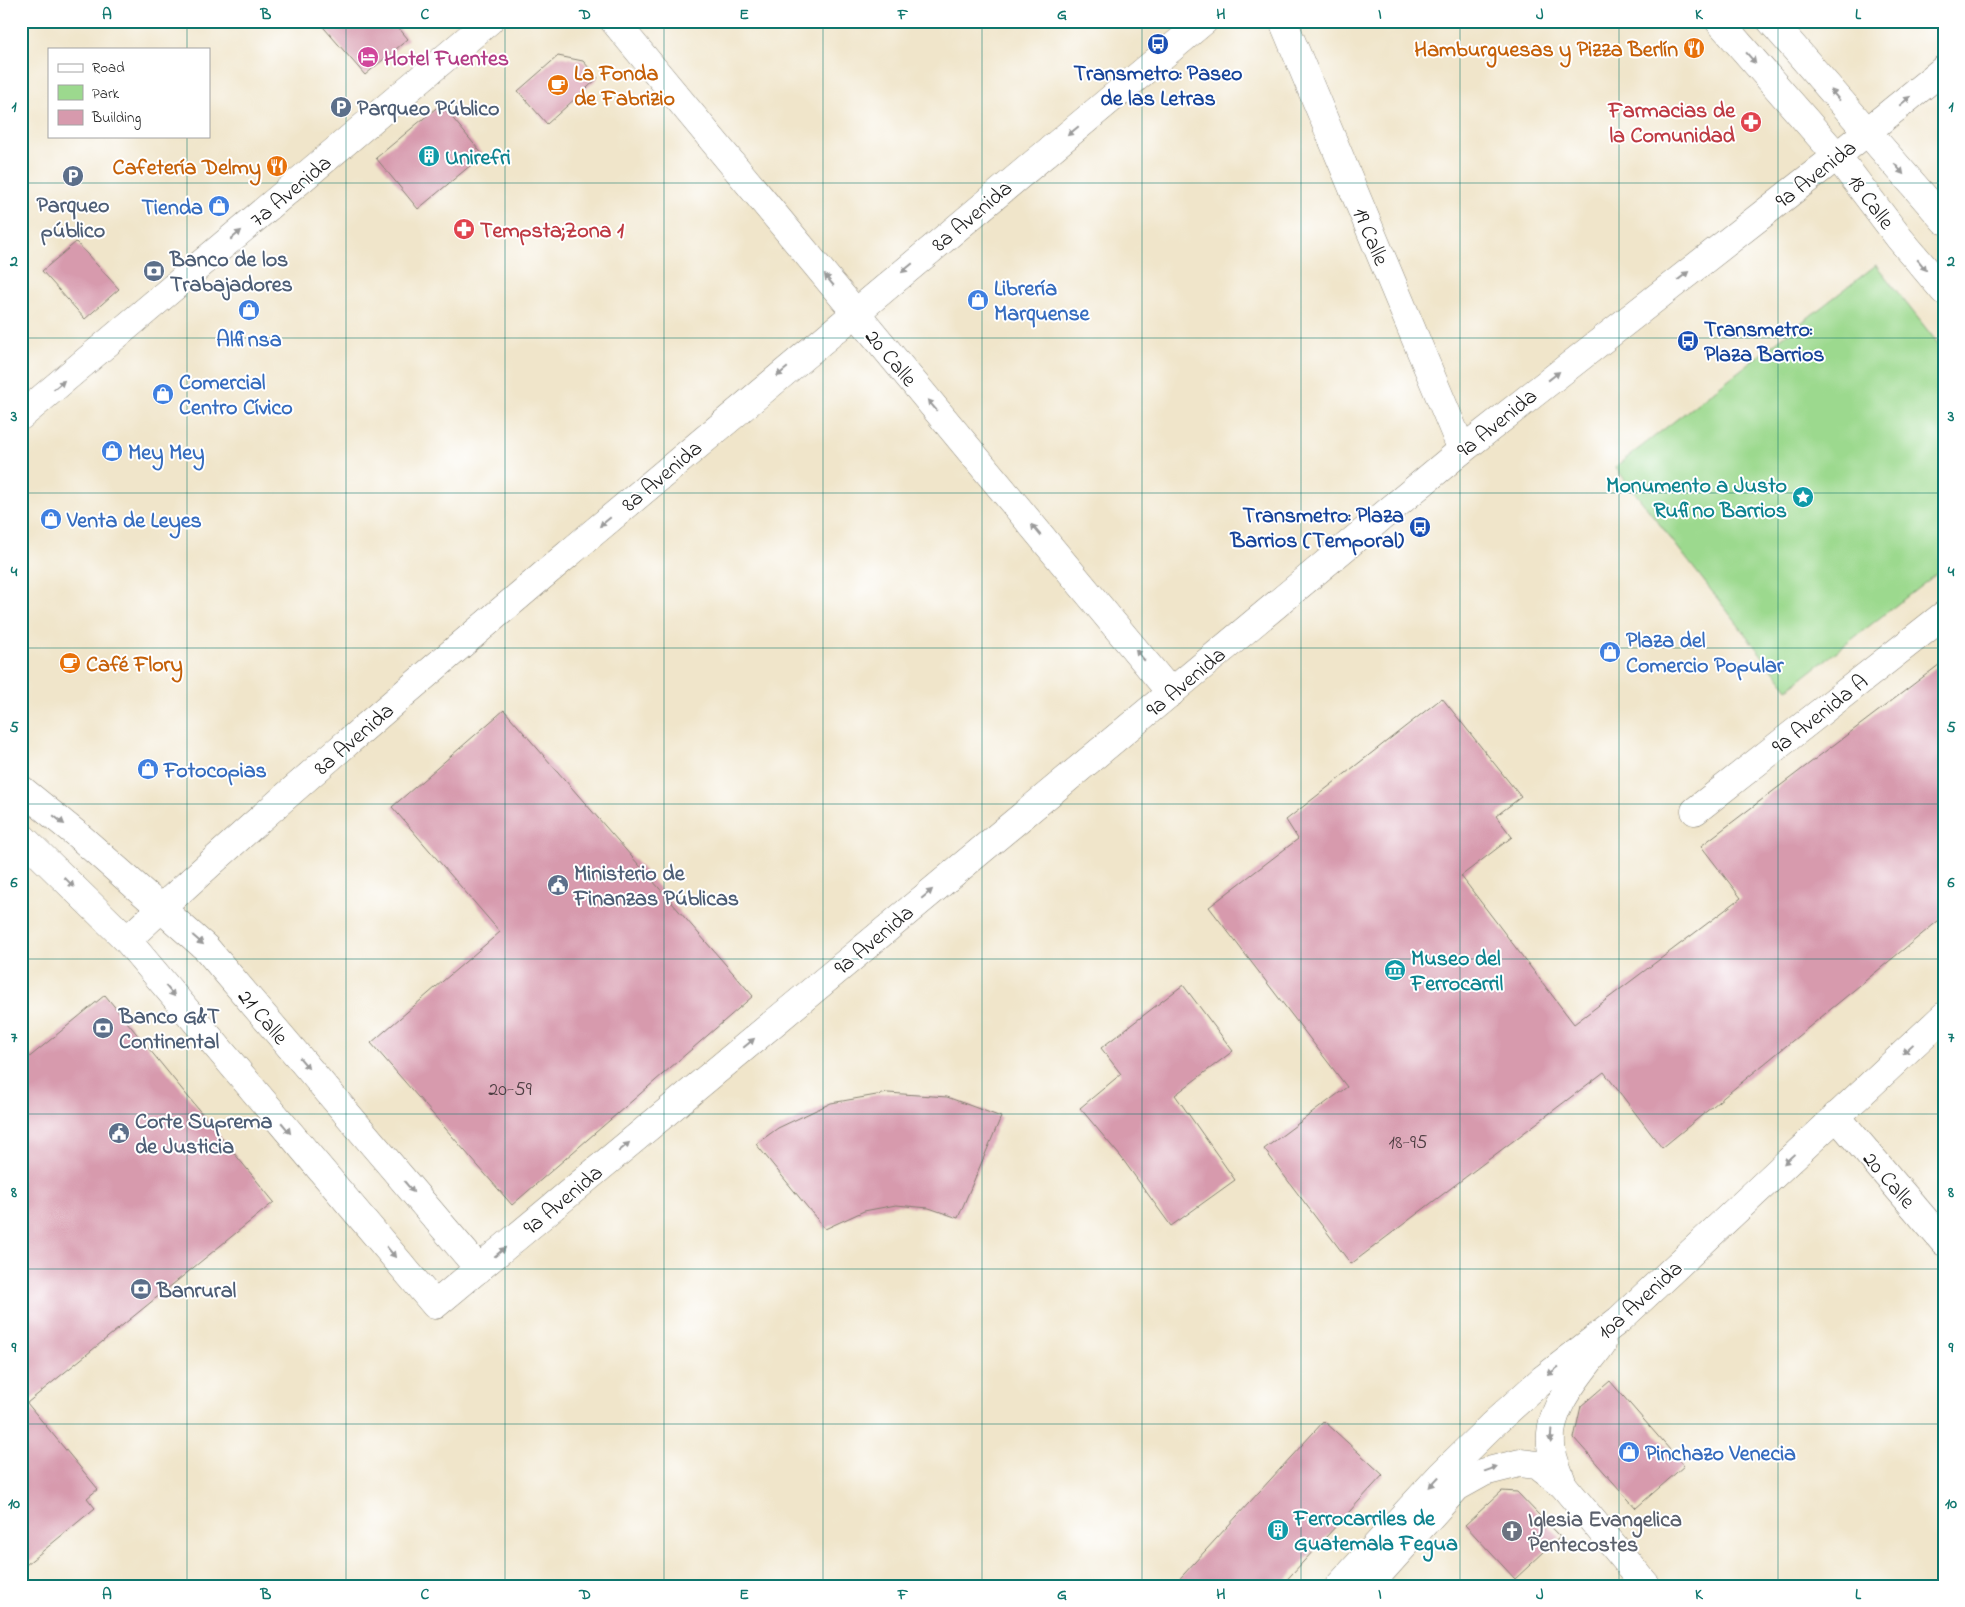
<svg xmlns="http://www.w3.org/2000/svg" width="1965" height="1607" font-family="'Indie Flower',sans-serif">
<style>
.green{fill:#9cd98e;stroke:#5c7a55}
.building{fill:#d79aad}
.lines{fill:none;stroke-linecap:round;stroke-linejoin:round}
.minor-casing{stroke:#868073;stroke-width:29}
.tertiary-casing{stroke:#868073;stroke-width:29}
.secondary-casing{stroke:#868073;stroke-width:29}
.primary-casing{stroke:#868073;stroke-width:29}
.minor{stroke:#fff;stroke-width:28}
.tertiary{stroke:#fff;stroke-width:28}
.secondary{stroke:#fff;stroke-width:28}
.primary{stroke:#fff;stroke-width:28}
.oneway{fill:#999}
.grid{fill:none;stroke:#0f766e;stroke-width:1;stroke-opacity:0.55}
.labels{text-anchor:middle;stroke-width:4;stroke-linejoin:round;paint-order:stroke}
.number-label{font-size:20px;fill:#4b3c40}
.food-label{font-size:22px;font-weight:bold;fill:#c56008;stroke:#fff;text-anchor:end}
.hotel-label{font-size:22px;font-weight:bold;fill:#b23c85;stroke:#fff;text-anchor:start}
.transit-label{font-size:22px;font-weight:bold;fill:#164399;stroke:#fff}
.service-label{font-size:22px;font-weight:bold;fill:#4e5e75;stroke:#fff;text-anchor:start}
.health-label{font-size:22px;font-weight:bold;fill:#be3a42;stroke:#fff;text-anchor:end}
.culture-label{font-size:22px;font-weight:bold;fill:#0d838f;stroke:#fff;text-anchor:start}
.street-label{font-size:22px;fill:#1c1c1c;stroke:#fff}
.shop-label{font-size:22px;font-weight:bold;fill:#366cbe;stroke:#fff;text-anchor:start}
.worship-label{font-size:22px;font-weight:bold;fill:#5b616d;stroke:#fff;text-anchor:start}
.neatline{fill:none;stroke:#0f766e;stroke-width:2}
.grid-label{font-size:16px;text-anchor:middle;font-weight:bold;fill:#0f766e}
</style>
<rect width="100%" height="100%" fill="#fff"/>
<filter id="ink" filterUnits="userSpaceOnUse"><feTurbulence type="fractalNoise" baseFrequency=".02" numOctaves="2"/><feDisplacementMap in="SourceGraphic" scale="10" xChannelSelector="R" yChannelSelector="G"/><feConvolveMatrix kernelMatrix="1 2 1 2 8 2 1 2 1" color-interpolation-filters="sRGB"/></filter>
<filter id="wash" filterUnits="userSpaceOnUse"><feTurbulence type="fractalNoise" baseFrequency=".0096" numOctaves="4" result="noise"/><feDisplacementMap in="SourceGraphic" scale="20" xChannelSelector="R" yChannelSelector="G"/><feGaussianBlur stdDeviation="1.12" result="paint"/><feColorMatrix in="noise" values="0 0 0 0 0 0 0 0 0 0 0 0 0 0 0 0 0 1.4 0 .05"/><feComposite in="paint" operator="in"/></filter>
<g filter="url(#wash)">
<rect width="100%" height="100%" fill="#f0e5ca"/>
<!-- green -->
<path class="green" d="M1876 265 1944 351V568L1788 689 1615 467Z"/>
<g id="blocks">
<!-- building -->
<g class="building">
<path d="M318 21H393L408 39 365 75Z"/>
<path d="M558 56 583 61 598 78 547 124 518 91Z"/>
<path d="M441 104 483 155 418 209 376 158Z"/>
<path d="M76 242 119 289 85 319 42 271Z"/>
<path d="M1944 661V916L1662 1148 1604 1072 1351 1264 1264 1149 1347 1087 1209 907 1298 839 1286 820 1442 698 1521 797 1496 816 1512 837 1461 876 1574 1024 1741 898 1701 846Z"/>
<path d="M504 710 753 996 512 1205 371 1043 500 932 392 807Z"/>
<path d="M1183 985 1233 1051 1175 1095 1235 1180 1171 1226 1121 1157 1080 1108 1121 1074 1101 1048Z"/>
<path d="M105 995 274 1202 27 1403 98 1489 87 1498 95 1508 21 1569V1064Z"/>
<path d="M888 1093 947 1097 1001 1117 958 1218 929 1208 896 1205 864 1211 825 1229 756 1144 778 1128 831 1103Z"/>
<path d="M1610 1381 1684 1466 1636 1508 1574 1438 1581 1406Z"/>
<path d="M1324 1421 1383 1475 1281 1586H1173Z"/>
<path d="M1502 1491 1517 1492 1560 1537 1515 1579 1465 1525Z"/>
</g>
</g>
</g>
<g filter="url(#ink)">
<use href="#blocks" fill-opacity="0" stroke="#868073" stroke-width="1"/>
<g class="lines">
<!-- minor casing -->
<g class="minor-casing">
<g id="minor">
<path d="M614 21 1171 693"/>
<path d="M1283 21 1462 450"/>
<path d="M1719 21 1837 156 1900 239 1944 291"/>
<path d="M1771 21 1944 220"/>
<path d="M21 789 80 837 206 948 479 1269"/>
<path d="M1695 811 1944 615"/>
<path d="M21 836 127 940 435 1305 1462 450 1837 156 1944 69"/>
<path d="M127 940C278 799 436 666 593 533 796 361 1000 191 1204 21"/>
</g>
</g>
<!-- tertiary casing -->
<g class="tertiary-casing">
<path id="tertiary" d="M1836 1116 1944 1242"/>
</g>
<!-- secondary casing -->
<g class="secondary-casing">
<g id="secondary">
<path d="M1563 1485C1559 1472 1552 1459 1551 1445 1547 1407 1582 1372 1602 1344"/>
<path d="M1339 1586 1441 1475 1491 1426 1543 1379 1619 1320 1944 1016"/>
<path d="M1368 1586 1457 1487 1484 1472 1520 1463 1537 1465 1563 1485 1647 1586"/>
</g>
</g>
<!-- primary casing -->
<g class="primary-casing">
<path id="primary" d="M21 416 489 21"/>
</g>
<!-- minor -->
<use href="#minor" class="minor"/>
<!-- tertiary -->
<use href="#tertiary" class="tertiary"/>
<!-- secondary -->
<use href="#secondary" class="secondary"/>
<!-- primary -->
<use href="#primary" class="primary"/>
</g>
<!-- one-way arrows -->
<defs><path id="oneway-solid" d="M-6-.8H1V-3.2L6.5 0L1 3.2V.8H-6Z" transform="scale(1.25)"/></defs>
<g class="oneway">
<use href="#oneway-solid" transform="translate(1751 58) rotate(49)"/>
<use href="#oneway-solid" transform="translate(1835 95) rotate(-131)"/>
<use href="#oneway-solid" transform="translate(1905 101) rotate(-40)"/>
<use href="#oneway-solid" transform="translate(1073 131) rotate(140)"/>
<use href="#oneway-solid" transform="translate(1899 169) rotate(49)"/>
<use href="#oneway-solid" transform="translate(236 235) rotate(-40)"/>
<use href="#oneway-solid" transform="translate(1922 265) rotate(50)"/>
<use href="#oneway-solid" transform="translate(907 268) rotate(140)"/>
<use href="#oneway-solid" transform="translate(1683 276) rotate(-38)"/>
<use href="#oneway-solid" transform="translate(829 280) rotate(-130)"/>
<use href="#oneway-solid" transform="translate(782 372) rotate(140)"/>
<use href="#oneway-solid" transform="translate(1554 376) rotate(-38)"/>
<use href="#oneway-solid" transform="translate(59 385) rotate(-40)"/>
<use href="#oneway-solid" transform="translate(932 405) rotate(-130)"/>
<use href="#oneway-solid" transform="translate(605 522) rotate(140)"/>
<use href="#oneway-solid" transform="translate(1036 530) rotate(-130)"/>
<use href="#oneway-solid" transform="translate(1140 655) rotate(-130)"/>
<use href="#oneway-solid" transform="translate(59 820) rotate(39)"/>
<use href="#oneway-solid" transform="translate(69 882) rotate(45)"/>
<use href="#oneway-solid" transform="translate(927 894) rotate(-40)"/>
<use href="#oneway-solid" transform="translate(198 940) rotate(41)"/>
<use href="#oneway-solid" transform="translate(170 991) rotate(50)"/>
<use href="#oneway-solid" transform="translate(749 1043) rotate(-40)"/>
<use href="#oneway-solid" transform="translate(1908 1049) rotate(137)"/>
<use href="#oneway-solid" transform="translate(304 1063) rotate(50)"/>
<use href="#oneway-solid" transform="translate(286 1128) rotate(50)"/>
<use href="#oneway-solid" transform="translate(624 1147) rotate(-40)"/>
<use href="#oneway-solid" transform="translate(1789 1159) rotate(137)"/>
<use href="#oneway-solid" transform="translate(409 1187) rotate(50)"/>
<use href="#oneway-solid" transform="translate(391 1252) rotate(50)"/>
<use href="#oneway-solid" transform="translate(500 1252) rotate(-40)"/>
<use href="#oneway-solid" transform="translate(1553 1371) rotate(143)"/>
<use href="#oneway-solid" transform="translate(1551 1436) rotate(93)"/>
<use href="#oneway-solid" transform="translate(1491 1469) rotate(-20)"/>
<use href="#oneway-solid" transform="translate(1434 1482) rotate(133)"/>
</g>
</g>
<!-- grid -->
<path class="grid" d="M187 21V49M346 21V1586M505 21V1586M664 21V1586M823 21V1586M982 21V1586M1142 21V1586M1301 21V1586M1460 21V1586M1619 21V1586M1778 21V1586M187 136V1586M21 183H1944M21 338H1944M21 493H1944M21 648H1944M21 804H1944M21 959H1944M21 1114H1944M21 1269H1944M21 1424H1944"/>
<!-- icons -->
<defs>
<g id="bus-disc" transform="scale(1.125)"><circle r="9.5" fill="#1a4fb4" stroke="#fff"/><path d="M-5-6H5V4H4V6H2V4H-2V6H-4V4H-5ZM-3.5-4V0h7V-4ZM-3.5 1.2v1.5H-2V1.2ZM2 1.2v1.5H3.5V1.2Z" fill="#fff"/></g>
<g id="restaurant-disc" transform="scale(1.125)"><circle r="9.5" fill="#e8710a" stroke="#fff"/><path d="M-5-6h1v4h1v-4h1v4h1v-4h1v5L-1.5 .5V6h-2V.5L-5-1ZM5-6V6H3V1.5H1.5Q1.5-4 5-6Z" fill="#fff"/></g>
<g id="hotel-disc" transform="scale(1.125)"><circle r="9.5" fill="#d1479c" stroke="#fff"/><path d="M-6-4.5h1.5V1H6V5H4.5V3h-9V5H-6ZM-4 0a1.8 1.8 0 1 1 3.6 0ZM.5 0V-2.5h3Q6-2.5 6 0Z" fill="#fff"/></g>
<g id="cafe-disc" transform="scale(1.125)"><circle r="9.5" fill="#e8710a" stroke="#fff"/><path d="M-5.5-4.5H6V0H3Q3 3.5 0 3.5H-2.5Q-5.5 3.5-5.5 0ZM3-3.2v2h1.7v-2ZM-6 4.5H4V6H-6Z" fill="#fff"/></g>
<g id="parking-disc" transform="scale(1.125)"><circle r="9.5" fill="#5c6f8a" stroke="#fff"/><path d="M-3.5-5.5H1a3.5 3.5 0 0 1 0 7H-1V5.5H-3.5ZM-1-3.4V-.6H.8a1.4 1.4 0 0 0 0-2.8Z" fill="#fff"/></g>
<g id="pharmacy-disc" transform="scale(1.125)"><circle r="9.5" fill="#e0444e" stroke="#fff"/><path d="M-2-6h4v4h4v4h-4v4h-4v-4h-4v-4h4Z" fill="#fff"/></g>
<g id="building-disc" transform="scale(1.125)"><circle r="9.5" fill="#0f9aa8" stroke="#fff"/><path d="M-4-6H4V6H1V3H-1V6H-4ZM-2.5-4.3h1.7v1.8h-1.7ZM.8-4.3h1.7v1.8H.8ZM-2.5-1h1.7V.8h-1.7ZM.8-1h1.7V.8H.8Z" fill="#fff"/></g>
<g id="shop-disc" transform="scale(1.125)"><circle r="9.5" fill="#3f7fe0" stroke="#fff"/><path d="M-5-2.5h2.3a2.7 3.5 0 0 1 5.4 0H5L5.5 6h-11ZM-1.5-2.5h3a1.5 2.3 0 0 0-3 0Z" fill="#fff"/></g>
<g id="bank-disc" transform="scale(1.125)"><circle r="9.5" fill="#5c6f8a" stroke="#fff"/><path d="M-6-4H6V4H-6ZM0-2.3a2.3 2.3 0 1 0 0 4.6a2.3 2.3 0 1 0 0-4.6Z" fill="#fff"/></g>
<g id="sight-disc" transform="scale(1.125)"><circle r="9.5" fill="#0f9aa8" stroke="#fff"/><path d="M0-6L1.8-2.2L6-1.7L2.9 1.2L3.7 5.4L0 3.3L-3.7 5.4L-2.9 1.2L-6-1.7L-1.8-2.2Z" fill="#fff"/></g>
<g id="civic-disc" transform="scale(1.125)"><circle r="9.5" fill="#5c6f8a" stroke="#fff"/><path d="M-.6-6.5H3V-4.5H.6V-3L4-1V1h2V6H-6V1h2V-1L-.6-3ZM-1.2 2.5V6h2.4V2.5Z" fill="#fff"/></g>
<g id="museum-disc" transform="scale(1.125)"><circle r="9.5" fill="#0f9aa8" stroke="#fff"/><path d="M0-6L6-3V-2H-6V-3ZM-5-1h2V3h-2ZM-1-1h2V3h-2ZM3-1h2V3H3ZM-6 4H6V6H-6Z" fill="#fff"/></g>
<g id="church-disc" transform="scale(1.125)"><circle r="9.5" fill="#6b7280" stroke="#fff"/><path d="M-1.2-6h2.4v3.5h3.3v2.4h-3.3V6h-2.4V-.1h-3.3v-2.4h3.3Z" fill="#fff"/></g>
</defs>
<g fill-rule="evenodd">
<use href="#bus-disc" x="1158" y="44"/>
<use href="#restaurant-disc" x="1694" y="48"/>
<use href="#hotel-disc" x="368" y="57"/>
<use href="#cafe-disc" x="558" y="85"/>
<use href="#parking-disc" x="341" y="107"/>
<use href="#pharmacy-disc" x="1751" y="122"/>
<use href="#building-disc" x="429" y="156"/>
<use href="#restaurant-disc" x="277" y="166"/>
<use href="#parking-disc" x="73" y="176"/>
<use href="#shop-disc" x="219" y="206"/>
<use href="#pharmacy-disc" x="464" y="229"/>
<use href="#bank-disc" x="154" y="271"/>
<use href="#shop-disc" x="978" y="300"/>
<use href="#shop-disc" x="249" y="310"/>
<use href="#bus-disc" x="1688" y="341"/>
<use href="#shop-disc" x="163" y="394"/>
<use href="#shop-disc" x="112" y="451"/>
<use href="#sight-disc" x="1803" y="497"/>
<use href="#shop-disc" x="51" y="519"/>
<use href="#bus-disc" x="1420" y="527"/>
<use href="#shop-disc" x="1610" y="652"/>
<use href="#cafe-disc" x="70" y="663"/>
<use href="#shop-disc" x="148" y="769"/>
<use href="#civic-disc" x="558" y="885"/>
<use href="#museum-disc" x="1395" y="970"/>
<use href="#bank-disc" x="103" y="1028"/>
<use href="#civic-disc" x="119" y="1133"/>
<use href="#bank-disc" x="141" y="1289"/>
<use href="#shop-disc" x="1629" y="1452"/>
<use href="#building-disc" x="1278" y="1530"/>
<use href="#church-disc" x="1512" y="1531"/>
</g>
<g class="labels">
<!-- number labels -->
<g class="number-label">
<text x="510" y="1095">20-59</text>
<text x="1408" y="1148">18-95</text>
</g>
<!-- food labels -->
<g class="food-label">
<text x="1678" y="56">Hamburguesas y Pizza Berlín</text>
<text x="574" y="80" text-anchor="start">La Fonda<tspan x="574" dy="25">de Fabrizio</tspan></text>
<text x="261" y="174">Cafetería Delmy</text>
<text x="86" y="671" text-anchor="start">Café Flory</text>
</g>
<!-- hotel labels -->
<g class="hotel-label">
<text x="384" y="65">Hotel Fuentes</text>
</g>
<!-- transit labels -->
<g class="transit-label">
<text x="1158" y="80">Transmetro: Paseo<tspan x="1158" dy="25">de las Letras</tspan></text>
<text x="1704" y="336" text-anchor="start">Transmetro:<tspan x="1704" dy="25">Plaza Barrios</tspan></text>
<text x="1404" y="522" text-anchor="end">Transmetro: Plaza<tspan x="1404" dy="25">Barrios (Temporal)</tspan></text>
</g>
<!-- service labels -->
<g class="service-label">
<text x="357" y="115">Parqueo Público</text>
<text x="73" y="212" text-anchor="middle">Parqueo<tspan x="73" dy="25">público</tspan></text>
<text x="170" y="266">Banco de los<tspan x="170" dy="25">Trabajadores</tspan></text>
<text x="574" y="880">Ministerio de<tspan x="574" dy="25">Finanzas Públicas</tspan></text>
<text x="119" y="1023">Banco G&amp;T<tspan x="119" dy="25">Continental</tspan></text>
<text x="135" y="1128">Corte Suprema<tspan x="135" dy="25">de Justicia</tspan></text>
<text x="157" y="1297">Banrural</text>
</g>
<!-- health labels -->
<g class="health-label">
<text x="1735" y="117">Farmacias de<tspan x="1735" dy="25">la Comunidad</tspan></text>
<text x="480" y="237" text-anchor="start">Tempsta;Zona 1</text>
</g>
<!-- culture labels -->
<g class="culture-label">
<text x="445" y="164">Unirefri</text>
<text x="1787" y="492" text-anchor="end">Monumento a Justo<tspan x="1787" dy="25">Rufino Barrios</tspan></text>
<text x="1411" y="965">Museo del<tspan x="1411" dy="25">Ferrocarril</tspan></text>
<text x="1294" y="1525">Ferrocarriles de<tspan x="1294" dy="25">Guatemala Fegua</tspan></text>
</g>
<!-- street labels -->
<g class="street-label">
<text transform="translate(1815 173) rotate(-38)" y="8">9a Avenida</text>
<text transform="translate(290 190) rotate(-40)" y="8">7a Avenida</text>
<text transform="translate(1872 201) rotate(53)" y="8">18 Calle</text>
<text transform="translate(971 215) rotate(-40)" y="8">8a Avenida</text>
<text transform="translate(1372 236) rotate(67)" y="8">19 Calle</text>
<text transform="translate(892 357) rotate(50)" y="8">20 Calle</text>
<text transform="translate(1496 422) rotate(-39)" y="8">9a Avenida</text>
<text transform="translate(661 475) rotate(-40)" y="8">8a Avenida</text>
<text transform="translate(1185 681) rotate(-40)" y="8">9a Avenida</text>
<text transform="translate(1819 713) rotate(-38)" y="8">9a Avenida A</text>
<text transform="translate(353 738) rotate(-41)" y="8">8a Avenida</text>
<text transform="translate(873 939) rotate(-40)" y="8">9a Avenida</text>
<text transform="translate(264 1016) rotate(50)" y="8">21 Calle</text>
<text transform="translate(1890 1179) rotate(49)" y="8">20 Calle</text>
<text transform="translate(562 1199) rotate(-40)" y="8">9a Avenida</text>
<text transform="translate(1639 1299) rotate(-42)" y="8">10a Avenida</text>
</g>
<!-- shop labels -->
<g class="shop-label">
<text x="203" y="214" text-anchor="end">Tienda</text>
<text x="994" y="295">Librería<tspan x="994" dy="25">Marquense</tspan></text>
<text x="249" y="346" text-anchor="middle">Alfinsa</text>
<text x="179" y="389">Comercial<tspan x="179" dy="25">Centro Cívico</tspan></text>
<text x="128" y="459">Mey Mey</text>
<text x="67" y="527">Venta de Leyes</text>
<text x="1626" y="647">Plaza del<tspan x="1626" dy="25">Comercio Popular</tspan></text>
<text x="164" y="777">Fotocopias</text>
<text x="1645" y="1460">Pinchazo Venecia</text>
</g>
<!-- worship labels -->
<g class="worship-label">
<text x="1528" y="1526">Iglesia Evangelica<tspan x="1528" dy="25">Pentecostes</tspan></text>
</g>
</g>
<!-- margin -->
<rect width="1965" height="1607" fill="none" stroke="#fff" stroke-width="55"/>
<!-- legend -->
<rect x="48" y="48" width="162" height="90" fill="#ffffff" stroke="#a4a4a4"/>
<rect x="58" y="64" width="25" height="8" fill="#ffffff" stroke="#a4a4a4"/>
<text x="92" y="72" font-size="15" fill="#1c1c1c">Road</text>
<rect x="58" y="85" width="25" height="15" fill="#9cd98e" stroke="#a4a4a4"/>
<text x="92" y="98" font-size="15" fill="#1c1c1c">Park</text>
<rect x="58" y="110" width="25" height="15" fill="#d79aad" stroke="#a4a4a4"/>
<text x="92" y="122" font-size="15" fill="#1c1c1c">Building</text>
<rect x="28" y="28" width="1910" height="1552" class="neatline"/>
<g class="grid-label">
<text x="107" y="19">A</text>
<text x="266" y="19">B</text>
<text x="425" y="19">C</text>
<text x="585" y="19">D</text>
<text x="744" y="19">E</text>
<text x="903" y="19">F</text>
<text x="1062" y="19">G</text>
<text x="1221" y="19">H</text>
<text x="1380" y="19">I</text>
<text x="1540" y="19">J</text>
<text x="1699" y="19">K</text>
<text x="1858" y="19">L</text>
<text x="14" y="111">1</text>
<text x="1951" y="111">1</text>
<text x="14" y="266">2</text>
<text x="1951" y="266">2</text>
<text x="14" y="421">3</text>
<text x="1951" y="421">3</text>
<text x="14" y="576">4</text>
<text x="1951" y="576">4</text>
<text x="14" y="732">5</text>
<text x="1951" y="732">5</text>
<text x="14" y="887">6</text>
<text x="1951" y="887">6</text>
<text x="14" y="1042">7</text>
<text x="1951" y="1042">7</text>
<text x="14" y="1197">8</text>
<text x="1951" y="1197">8</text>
<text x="14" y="1352">9</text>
<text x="1951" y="1352">9</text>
<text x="14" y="1508">10</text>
<text x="1951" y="1508">10</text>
<text x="107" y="1599">A</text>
<text x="266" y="1599">B</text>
<text x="425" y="1599">C</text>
<text x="585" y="1599">D</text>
<text x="744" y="1599">E</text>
<text x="903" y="1599">F</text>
<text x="1062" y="1599">G</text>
<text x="1221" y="1599">H</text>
<text x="1380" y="1599">I</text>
<text x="1540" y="1599">J</text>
<text x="1699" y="1599">K</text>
<text x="1858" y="1599">L</text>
</g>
</svg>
